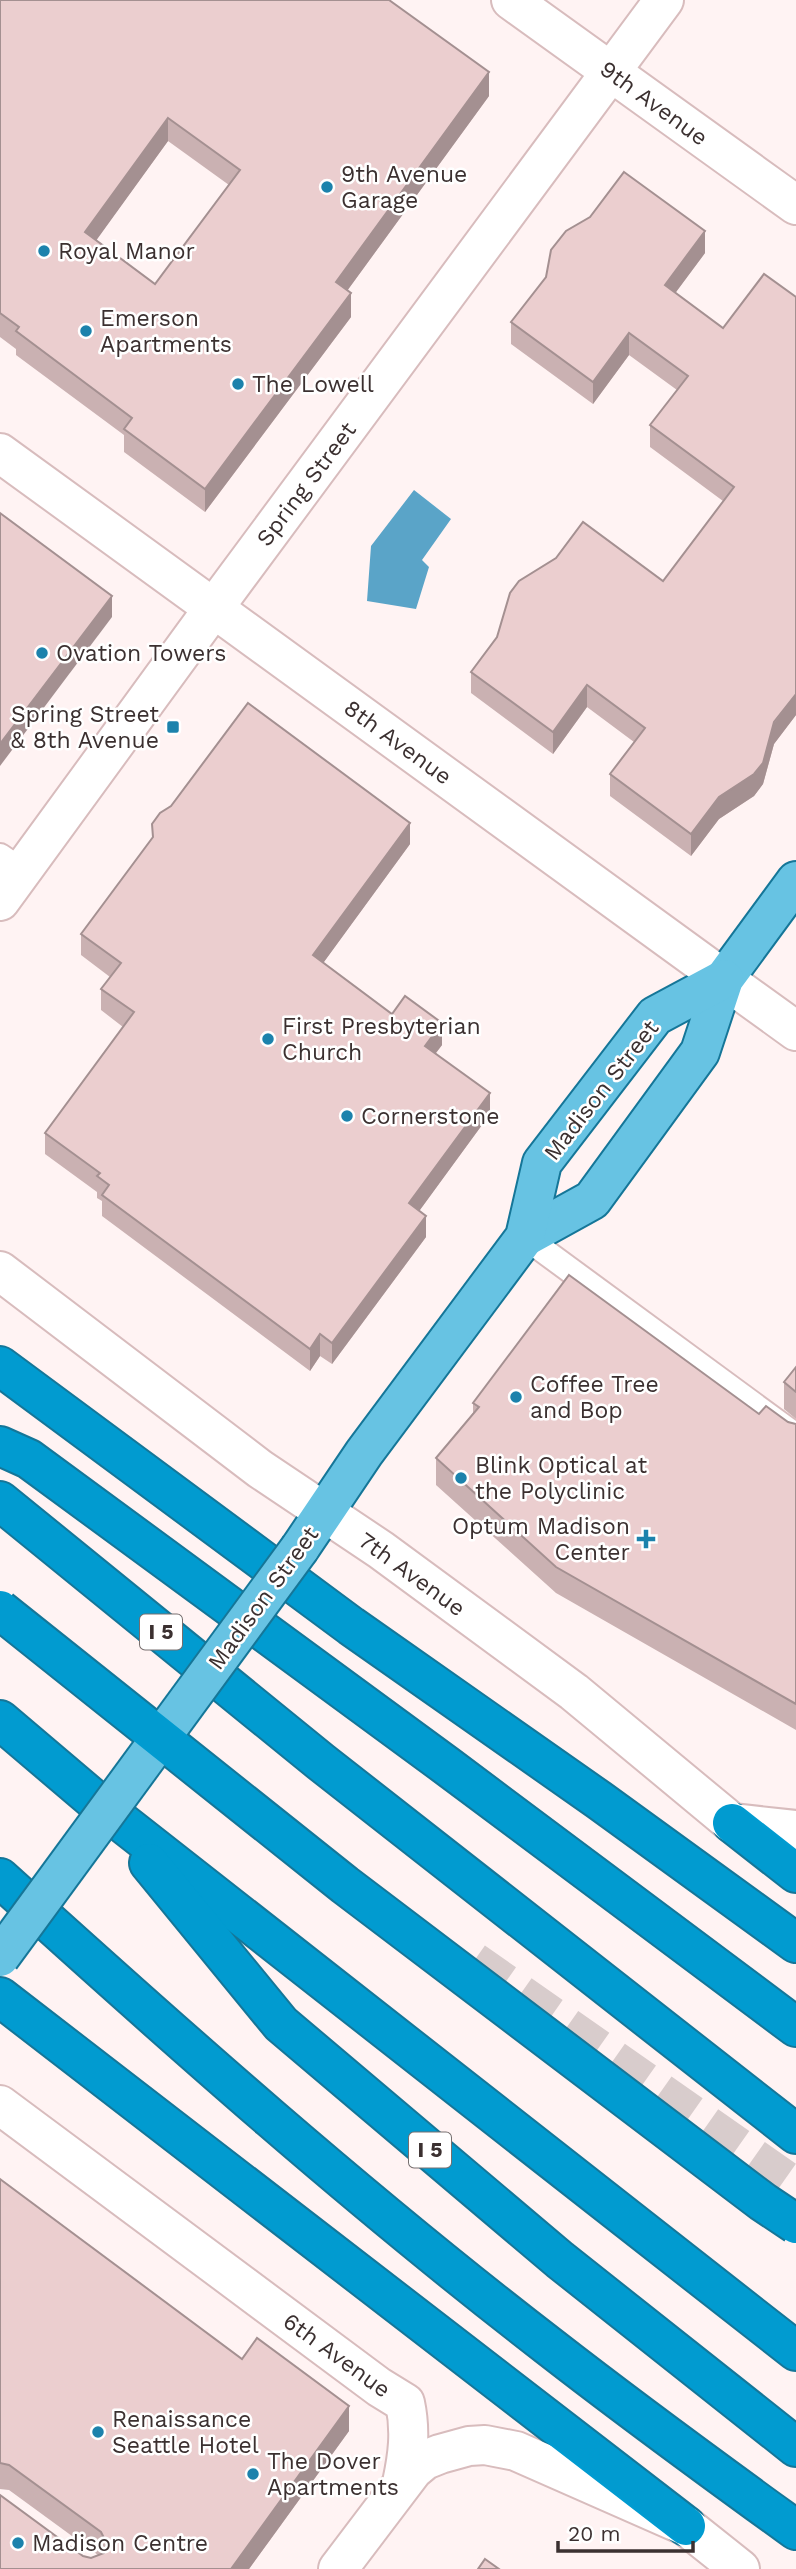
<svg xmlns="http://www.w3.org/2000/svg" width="796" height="2569" font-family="'Work Sans',sans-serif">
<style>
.water{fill:#5aa4c8}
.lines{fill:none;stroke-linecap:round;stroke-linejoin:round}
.motorway-tunnel{stroke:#d8cccc;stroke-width:38;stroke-dasharray:38 19;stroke-linecap:butt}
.service-casing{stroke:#d8bcbd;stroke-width:28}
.minor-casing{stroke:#d8bcbd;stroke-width:42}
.tertiary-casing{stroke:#d8bcbd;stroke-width:42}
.secondary-casing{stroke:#d8bcbd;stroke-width:42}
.primary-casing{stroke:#157698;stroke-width:42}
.motorway-casing{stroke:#157698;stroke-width:42}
.service{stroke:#fff;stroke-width:24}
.minor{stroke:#fff;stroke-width:38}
.tertiary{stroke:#fff;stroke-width:38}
.secondary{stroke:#fff;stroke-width:38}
.primary{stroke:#67c3e3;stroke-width:38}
.motorway{stroke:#019bd0;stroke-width:38}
.primary-bridge-casing{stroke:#157698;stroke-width:42;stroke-linecap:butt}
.motorway-bridge-casing{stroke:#157698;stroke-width:42;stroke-linecap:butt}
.primary-bridge{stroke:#67c3e3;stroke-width:38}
.motorway-bridge{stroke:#019bd0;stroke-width:38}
.wall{fill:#cab1b2;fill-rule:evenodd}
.shaded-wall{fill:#a49091}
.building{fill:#ebcecf;stroke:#a49091;stroke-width:2;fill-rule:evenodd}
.poi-dot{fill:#1c82ac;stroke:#fff;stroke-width:2.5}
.labels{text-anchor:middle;stroke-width:5;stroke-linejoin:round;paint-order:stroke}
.shield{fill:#fff;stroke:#766e6e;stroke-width:2}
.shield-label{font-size:21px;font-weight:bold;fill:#3b3030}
.street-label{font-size:23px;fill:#3b3030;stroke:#fff}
.poi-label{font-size:23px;fill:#3b3030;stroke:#fff;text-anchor:start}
</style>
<rect width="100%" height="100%" fill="#fff3f3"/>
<!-- water -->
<path class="water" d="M414 490 451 519 422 560 429 567 416 609 367 601 371 546Z"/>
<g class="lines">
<!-- motorway-tunnel -->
<path class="motorway-tunnel" d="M474 1961 796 2187"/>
<!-- service casing -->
<g class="service-casing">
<g id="service">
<path d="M0 856 22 871"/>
<path d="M525 1237 796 1436"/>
</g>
</g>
<!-- minor casing -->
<g class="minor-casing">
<path id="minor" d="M724 979 796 1031"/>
</g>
<!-- tertiary casing -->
<g class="tertiary-casing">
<g id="tertiary">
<path d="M511 0 796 205"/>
<path d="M0 453 724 979"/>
<path d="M0 901 213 609 664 0"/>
<path d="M0 1271 260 1469 381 1550 574 1692 732 1823 796 1830"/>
</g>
</g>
<!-- secondary casing -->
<g class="secondary-casing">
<g id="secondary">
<path d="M0 2105 379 2387 405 2403C411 2431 408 2455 402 2483"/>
<path d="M338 2569 413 2470 425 2460 440 2454 469 2446 485 2445 516 2451 686 2526 740 2569"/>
</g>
</g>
<!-- primary casing -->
<g class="primary-casing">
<g id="primary">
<path d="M525 1237 592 1200 700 1052 724 979 796 881"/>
<path d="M300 1548 364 1453 525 1237 542 1163 655 1016 724 979"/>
</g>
</g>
<!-- motorway casing -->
<g class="motorway-casing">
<g id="motorway">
<path d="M0 1366 351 1626 599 1800 796 1943"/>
<path d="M0 1446 29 1459 447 1766 796 2027"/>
<path d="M0 1501 321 1762 796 2134"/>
<path d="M0 1720 106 1810 796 2351"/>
<path d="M732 1823 796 1873"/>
<path d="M149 1863 281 2024 560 2260 796 2447"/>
<path d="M0 1878C179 2040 359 2200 550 2347 631 2410 713 2470 796 2530"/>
<path d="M0 1997 686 2526"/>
</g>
</g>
<!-- service -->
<use href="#service" class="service"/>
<!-- minor -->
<use href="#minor" class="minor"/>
<!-- tertiary -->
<use href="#tertiary" class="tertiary"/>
<!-- secondary -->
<use href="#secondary" class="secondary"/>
<!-- primary -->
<use href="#primary" class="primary"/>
<!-- motorway -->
<use href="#motorway" class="motorway"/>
<!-- primary-bridge casing -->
<g class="primary-bridge-casing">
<path id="primary-bridge" d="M0 1957 300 1548"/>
</g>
<!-- motorway-bridge casing -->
<g class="motorway-bridge-casing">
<path id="motorway-bridge" d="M0 1610 345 1885 763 2202 796 2224"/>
</g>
<!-- primary-bridge -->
<use href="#primary-bridge" class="primary-bridge"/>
<!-- motorway-bridge -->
<use href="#motorway-bridge" class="motorway-bridge"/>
</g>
<!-- wall -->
<g class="wall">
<path d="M0 0 489 96 347 291 351 317 205 512 124 452V435L16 355V349L0 337ZM168 141 229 185 155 284 96 240Z"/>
<path d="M705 253 675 293 723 328 796 297V715L774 744 763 784 754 796 719 819 691 856 610 796V774L634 742 587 707 553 754 471 693V672L663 581 723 501 650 447V425L677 390 629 355 593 404 511 344V322L546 277Z"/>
<path d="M152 824 410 844 323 963 392 1014 442 1045 436 1053 490 1114 419 1211 426 1237 332 1364 320 1356 310 1371 102 1216V1201L97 1198V1192L45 1154V1133L123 1027 101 1010V989L110 977 81 955V934L152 838Z"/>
<path d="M796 1367V1419L784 1409V1382Z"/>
<path d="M473 1403 759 1414 796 1424V1730L556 1593 436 1485V1458L473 1413Z"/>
<path d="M0 2179 242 2359 349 2431 249 2569H0L83 2556 91 2558 98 2555 9 2490 0 2489Z"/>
</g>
<!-- shaded-wall -->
<g class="shaded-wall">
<path d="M489 72V96L336 306V282Z"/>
<path d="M168 118V141L85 256V232Z"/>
<path d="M705 231V253L665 307V285Z"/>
<path d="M351 293V317L205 512V489Z"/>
<path d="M629 333V355L593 404V382Z"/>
<path d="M112 596V617L0 766V744Z"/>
<path d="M587 685V707L553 754V732Z"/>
<path d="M796 694V715L774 744 763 784 754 796 719 819 691 856V834Z"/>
<path d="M410 823V844L313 977V955Z"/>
<path d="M442 1023V1045L425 1067V1046Z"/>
<path d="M490 1093V1114L409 1225V1203Z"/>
<path d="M426 1216V1237L332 1364V1343Z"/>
<path d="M320 1334V1356L310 1371V1349Z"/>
<path d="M349 2406V2431L249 2569H231Z"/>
</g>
<!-- building -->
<g class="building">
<path d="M0 0H389L489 72 336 282 351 293 205 489 124 429 132 418 16 331 19 327 0 313ZM168 118 240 170 155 284 85 232Z"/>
<path d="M624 172 705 231 665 285 723 328 764 274 796 297V694L774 722 763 763 754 774 719 797 691 834 610 774 645 728 587 685 553 732 471 672 497 637 510 593 519 581 556 558 583 522 663 581 734 487 650 425 688 376 629 333 593 382 511 322 546 277 551 250 566 231 590 217Z"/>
<path d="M0 513 112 596 0 744Z"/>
<path d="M248 703 410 823 313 955 392 1014 405 996 442 1023 425 1046 490 1093 409 1203 426 1216 332 1343 320 1334 310 1349 102 1195 109 1185 97 1176 100 1173 45 1133 134 1012 101 989 121 963 81 934 153 837 152 824 160 813 171 806Z"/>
<path d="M569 1275 759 1414 766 1406 788 1422 796 1424V1704L556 1567 436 1458 479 1407 473 1403Z"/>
<path d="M796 1367V1392L784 1382Z"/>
<path d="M0 2179 242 2359 257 2338 349 2406 231 2569H0V2495L83 2556 91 2558 104 2553 107 2544 101 2532 9 2465 0 2463Z"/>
<path d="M485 2559 499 2569H478Z"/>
</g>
<!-- markers -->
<g class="poi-dot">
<circle cx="327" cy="187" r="7"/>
<circle cx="44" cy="251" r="7"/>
<circle cx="86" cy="331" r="7"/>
<circle cx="238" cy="384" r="7"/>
<circle cx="42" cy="653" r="7"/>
<rect x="166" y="720" width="14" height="14" rx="3.5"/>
<circle cx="268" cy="1039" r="7"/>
<circle cx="347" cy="1116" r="7"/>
<circle cx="516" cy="1397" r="7"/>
<circle cx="461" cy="1478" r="7"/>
<path d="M642.5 1528.5h7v7h7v7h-7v7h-7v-7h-7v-7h7z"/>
<circle cx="98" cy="2432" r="7"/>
<circle cx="253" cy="2474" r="7"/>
<circle cx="18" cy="2543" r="7"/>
</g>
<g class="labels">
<!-- shield labels -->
<g class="shield">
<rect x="140" y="1614.5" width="42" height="35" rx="5"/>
<rect x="409" y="2132.5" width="42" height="35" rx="5"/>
</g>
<g class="shield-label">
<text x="161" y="1639">I 5</text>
<text x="430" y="2157">I 5</text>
</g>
<!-- street labels -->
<g class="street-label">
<text transform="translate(654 103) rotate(36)" y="8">9th Avenue</text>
<text transform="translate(306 484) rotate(-53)" y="8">Spring Street</text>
<text transform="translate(398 742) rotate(36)" y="8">8th Avenue</text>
<text transform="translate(601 1090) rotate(-52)" y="8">Madison Street</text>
<text transform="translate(412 1574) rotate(36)" y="8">7th Avenue</text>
<text transform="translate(263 1598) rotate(-54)" y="8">Madison Street</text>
<text transform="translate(337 2355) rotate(36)" y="8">6th Avenue</text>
</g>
<!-- poi labels -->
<g class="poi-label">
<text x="341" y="182">9th Avenue<tspan x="341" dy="26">Garage</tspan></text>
<text x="58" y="259">Royal Manor</text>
<text x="100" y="326">Emerson<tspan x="100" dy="26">Apartments</tspan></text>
<text x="252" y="392">The Lowell</text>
<text x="56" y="661">Ovation Towers</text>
<text x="159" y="722" text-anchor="end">Spring Street<tspan x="159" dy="26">&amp; 8th Avenue</tspan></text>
<text x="282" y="1034">First Presbyterian<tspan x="282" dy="26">Church</tspan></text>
<text x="361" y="1124">Cornerstone</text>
<text x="530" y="1392">Coffee Tree<tspan x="530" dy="26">and Bop</tspan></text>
<text x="475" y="1473">Blink Optical at<tspan x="475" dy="26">the Polyclinic</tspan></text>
<text x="630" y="1534" text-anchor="end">Optum Madison<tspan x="630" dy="26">Center</tspan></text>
<text x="112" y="2427">Renaissance<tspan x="112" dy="26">Seattle Hotel</tspan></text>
<text x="267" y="2469">The Dover<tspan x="267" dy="26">Apartments</tspan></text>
<text x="32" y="2551">Madison Centre</text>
</g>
</g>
<!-- scale -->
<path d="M558 2541v10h135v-10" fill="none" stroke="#3b3030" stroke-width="3.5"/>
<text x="568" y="2541" font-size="21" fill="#3b3030" stroke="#ffffff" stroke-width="5" paint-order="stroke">20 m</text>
</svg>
